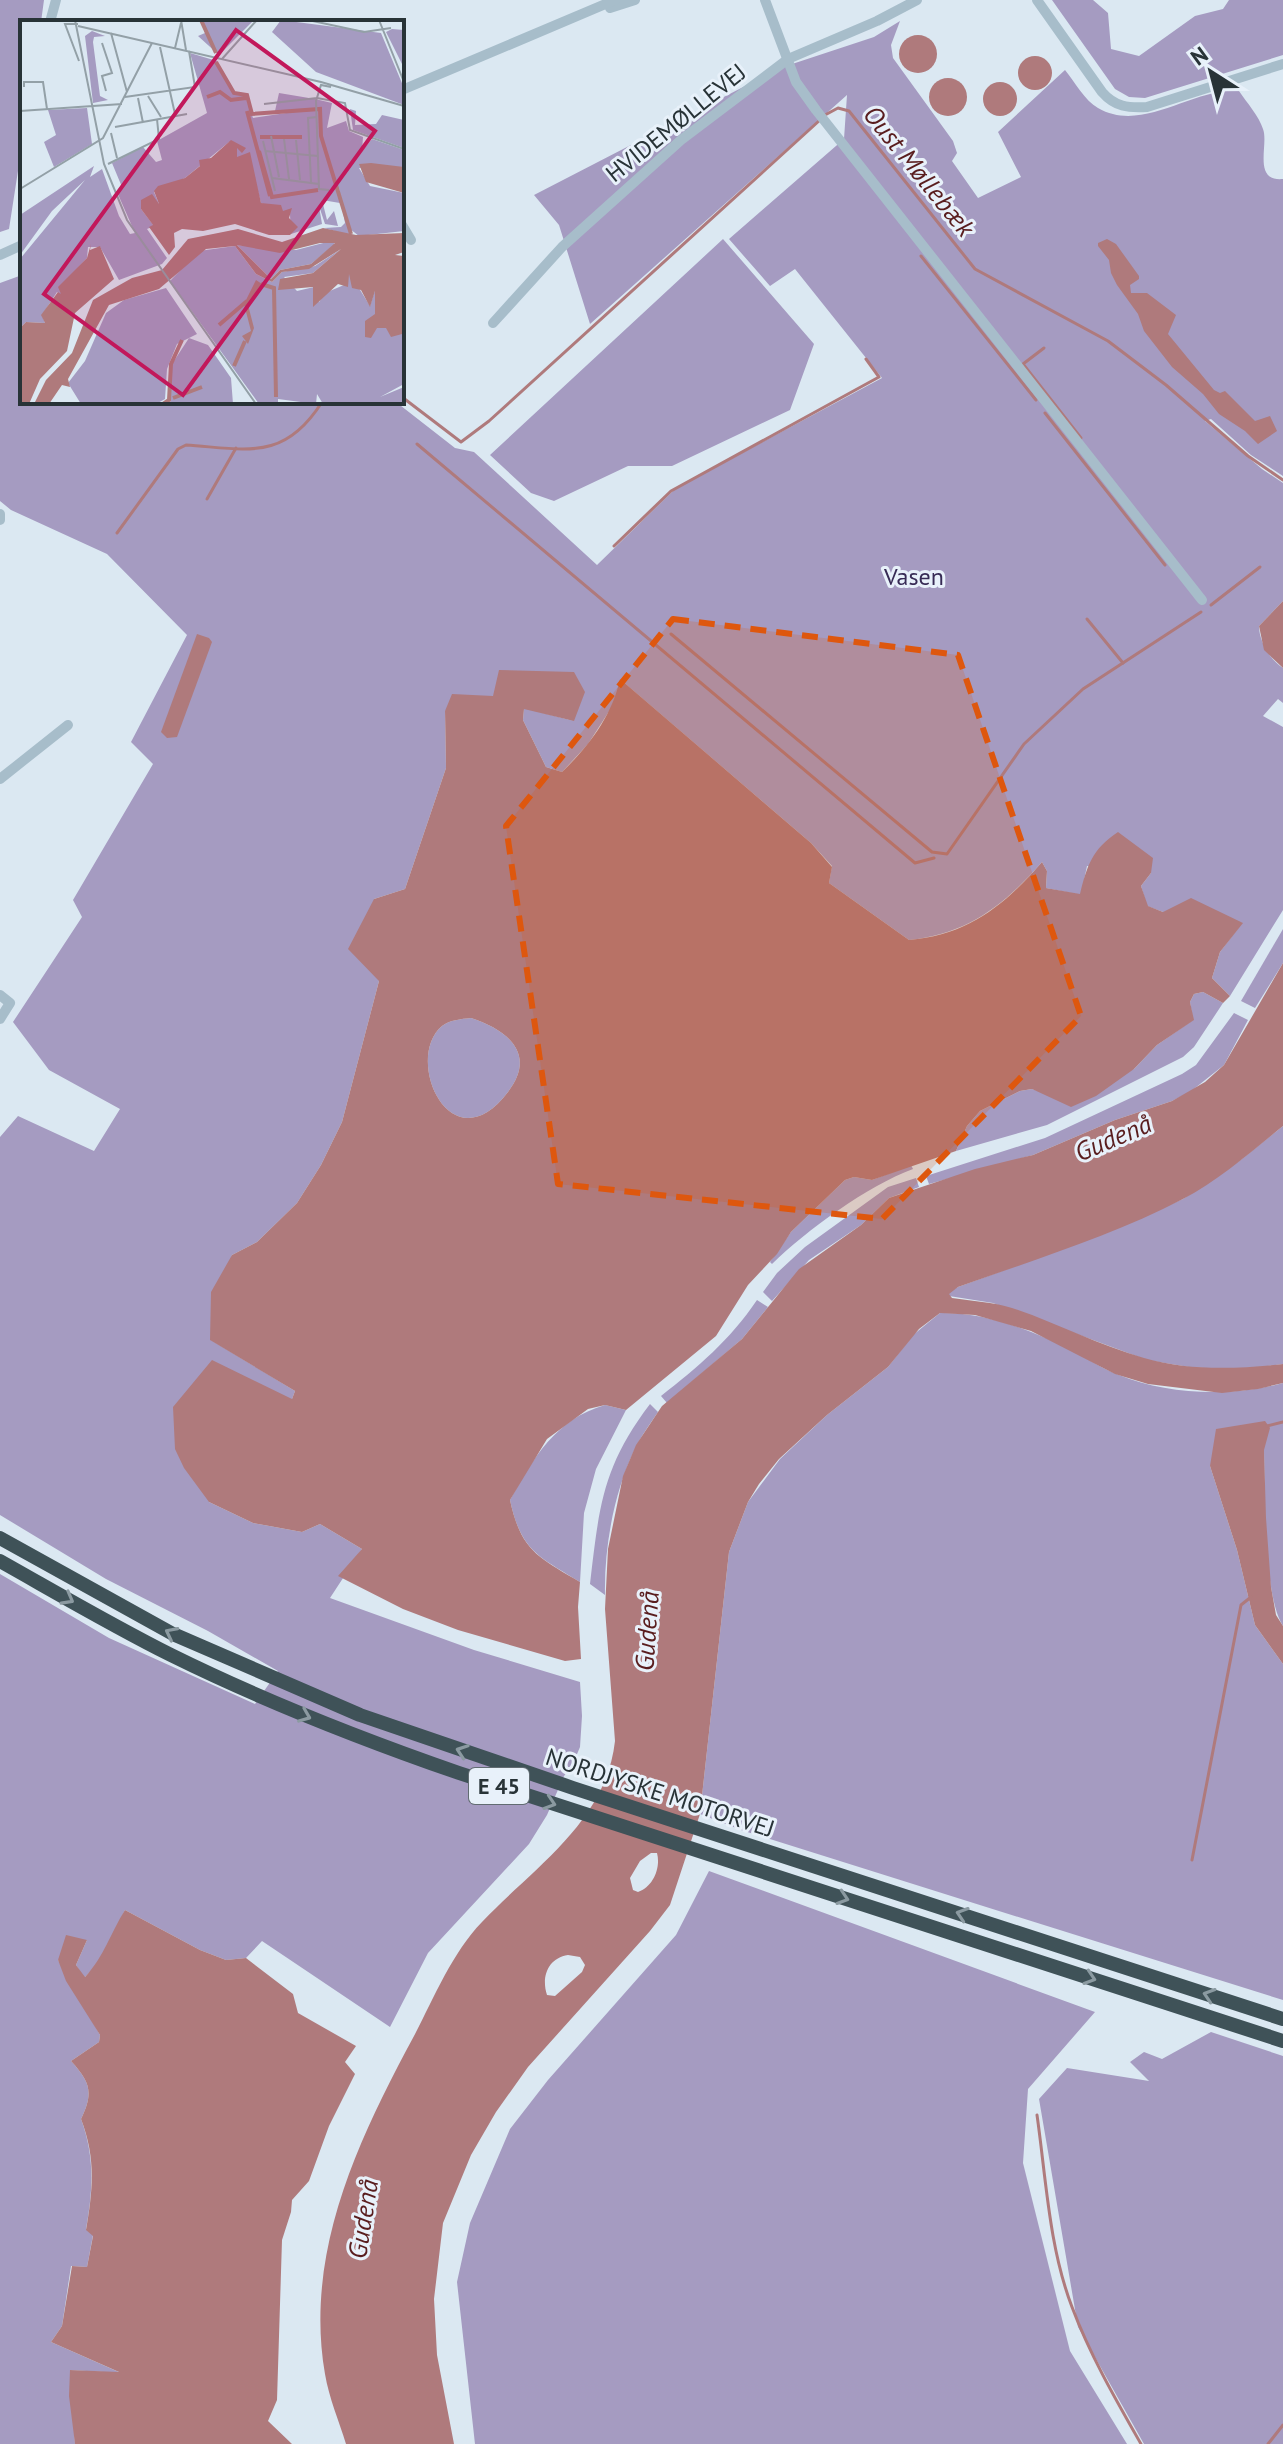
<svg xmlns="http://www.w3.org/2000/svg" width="1283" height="2444" font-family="'PT Sans',sans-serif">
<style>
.green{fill:#a59bc1}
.water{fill:#af7a7c;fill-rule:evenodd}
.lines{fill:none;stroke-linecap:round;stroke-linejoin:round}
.stream{stroke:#af7a7c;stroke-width:3}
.minor{stroke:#a7bdca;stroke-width:10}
.highway{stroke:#3f5258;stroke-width:14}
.oneway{stroke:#8b9aa1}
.marked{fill:#de570e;fill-opacity:0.2;stroke:#de570e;stroke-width:6;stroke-dasharray:16 10;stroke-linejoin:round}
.labels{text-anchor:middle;stroke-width:6;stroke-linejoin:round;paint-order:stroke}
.shield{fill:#e8f1fa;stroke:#626c72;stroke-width:2}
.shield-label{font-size:22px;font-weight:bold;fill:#283337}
.street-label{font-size:24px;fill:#283337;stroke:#e8f1fa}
.park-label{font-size:24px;fill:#372b55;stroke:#e8f1fa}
.water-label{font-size:26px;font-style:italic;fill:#591d1e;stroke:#e8f1fa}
.inset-river{fill:none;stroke:#af7a7c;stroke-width:4}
.inset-road{fill:none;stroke:#93a0a7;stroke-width:2}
.view{fill:#c2185b;fill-opacity:0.15;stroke:#c2185b;stroke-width:4}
.inset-edge{fill:none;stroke:#283337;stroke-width:4}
</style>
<rect width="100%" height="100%" fill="#dbe8f2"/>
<!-- green -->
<g class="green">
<path d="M0 0H44L41 22H22V145L9 229 0 232Z"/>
<path d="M1052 0H1093L1108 13 1111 49 1139 56 1195 16 1223 9 1229 0H1283V55L1145 98 1129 97 1115 89Z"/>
<path d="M900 21 891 45 893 58 953 141 957 153 952 161 978 198 1021 177 998 132 1065 70C1074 81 1085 101 1098 108 1143 134 1193 87 1239 91 1247 103 1259 116 1263 129 1269 144 1252 182 1283 179V476L1251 455 1211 419 1205 421 1262 469 1283 483V601L1259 626C1259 641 1270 660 1283 668V703L1278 699 1263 716 1283 727V910L1230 996 1212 978 1220 952 1242 923 1163 912 1147 906 1141 886 1151 873 1087 866 1081 895 1046 888 1047 871 1042 862C1004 905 968 934 909 940L829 883 832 866 811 843 621 680 615 702 588 744 562 772 546 767 523 720 524 708 574 721 493 696 445 711 446 768 405 889 374 899 379 981 342 1122 321 1165 297 1203 257 1242 232 1255 211 1340 295 1391 292 1399 209 1502 253 1523 302 1532 320 1524 362 1549 330 1598 474 1650 580 1682 582 1716 580 1747 572 1766 564 1776 547 1815 529 1844 428 1953 390 2027 262 1941 246 1958 226 1960 200 1950 125 1910 101 1960 84 1978 76 1965 87 1940 58 1960 100 2035 99 2042 71 2061C90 2082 94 2092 81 2119 95 2157 93 2190 86 2229L93 2235 87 2267 71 2266 62 2326 51 2342 121 2373 70 2370 75 2444H0V1574L109 1638 255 1704 278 1671 208 1631 106 1579 0 1515V1137L18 1116 94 1151 120 1109 49 1070 13 1022 82 917 73 900 153 764 131 742 187 635 107 554 11 510 0 501V283L22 275V402H396L455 448 474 452 597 565 675 489 882 378 795 269 770 286 729 239 844 139 847 95 590 324 559 225 534 195 780 68 874 37Z"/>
<path d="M723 239 814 344 790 410 672 466H628L554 501 531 493 490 455Z"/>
<path d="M1283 929V963L1255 1008 1241 1001Z"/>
<path d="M1203 992 1223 1003 1194 1047 1183 1057 1047 1125 956 1151 967 1126 980 1111 1020 1091 1032 1089 1045 1093 1134 1069 1157 1045 1193 1020 1190 1002 1194 994Z"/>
<path d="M1234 1013 1248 1020 1224 1065 1190 1092 1172 1101 1115 1120 1033 1155 929 1184 926 1176 1045 1138 1182 1074 1196 1065Z"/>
<path d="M471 1018C508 1030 537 1054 508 1092 451 1167 403 1059 442 1026 450 1020 461 1019 471 1018Z"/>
<path d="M1283 1126V1364L1235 1370 1189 1367 1147 1360 993 1303 949 1296V1292L958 1287 1095 1237 1183 1199 1242 1159Z"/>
<path d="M911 1165 913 1169C867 1186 807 1230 772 1264L770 1262 791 1232 845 1180 854 1177 872 1180Z"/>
<path d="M916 1178 919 1187 889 1198 861 1225 809 1260 772 1301 763 1292 777 1273 805 1247 888 1187Z"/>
<path d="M757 1300 768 1307 742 1339 667 1403 661 1396C698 1367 730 1340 757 1300Z"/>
<path d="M940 1313C987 1312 1034 1331 1075 1352 1090 1360 1103 1369 1119 1375 1168 1395 1232 1397 1283 1383V1626C1263 1595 1265 1490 1264 1450L1210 1466 1237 1550 1255 1625 1283 1664V2000L741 1830 700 1814 729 1552 748 1502 780 1459 827 1415 888 1367 913 1335Z"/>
<path d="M650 1404 658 1412C650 1424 641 1436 635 1449 614 1492 604 1547 605 1595L590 1584C599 1508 602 1467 650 1404Z"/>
<path d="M605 1405 626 1410 596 1469 584 1513 580 1582C538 1556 521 1551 510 1500 533 1458 556 1419 605 1405Z"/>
<path d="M709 1871 1095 2012 1028 2089 1023 2163 1070 2351 1127 2444H475L457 2282 470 2223 510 2129 548 2080 676 1935Z"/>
<path d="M1211 2032 1283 2056V2444H1144L1078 2327 1039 2099 1067 2068 1149 2081 1130 2062 1144 2052 1162 2059Z"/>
</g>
<!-- water -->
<g class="water">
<circle cx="918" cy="54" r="19"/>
<circle cx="1035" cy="73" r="17"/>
<circle cx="948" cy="97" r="19"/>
<circle cx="1000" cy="99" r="17"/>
<path d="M1107 239 1116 244 1139 276V279L1130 285 1131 293H1147L1176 315 1168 334 1214 390 1220 393 1225 391 1255 421 1270 416 1277 431 1258 444 1245 431 1219 414 1203 394 1172 367 1144 331 1138 314 1117 285 1111 273 1109 260 1098 246V243Z"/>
<path d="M1283 601V668L1264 650 1259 626Z"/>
<path d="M197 634 209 638 212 642 177 737 167 738 161 732Z"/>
<path d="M499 670 574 672 585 692 574 721 524 709 523 720 546 767 562 772C589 746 612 716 620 679L811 843 832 867 829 883 909 940C968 935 1005 905 1042 862L1047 871 1046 888 1080 894C1087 866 1092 849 1118 832L1153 858 1151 873 1141 886 1148 906 1163 912 1191 898 1243 923 1220 952 1212 978 1230 996 1223 1003 1203 992 1194 994 1190 1002 1194 1020 1157 1045 1134 1069 1096 1096 1071 1107 1032 1089 1020 1091 980 1111 967 1126 956 1151 872 1180 854 1177 845 1180 791 1232 777 1254 748 1285 716 1336 626 1410 605 1405 588 1409 547 1439 510 1500C521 1551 538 1557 580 1582L578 1607 581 1659 565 1661 458 1630 403 1609 338 1576 362 1549 320 1524 302 1532 253 1523 209 1502 184 1468 175 1449 173 1407 212 1360 292 1399 295 1391 210 1340 211 1292 232 1255 257 1242 297 1203 321 1165 342 1122 379 981 348 949 374 899 405 889 446 768 445 711 452 694 493 696ZM471 1018C508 1030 537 1054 508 1092 451 1167 403 1059 442 1026 450 1020 461 1019 471 1018Z"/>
<path d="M1283 963V1126C1251 1152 1219 1180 1183 1199 1112 1236 1033 1260 958 1287L949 1294 952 1298C972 1301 993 1302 1012 1308 1057 1323 1098 1345 1144 1358 1189 1371 1237 1369 1283 1364V1383L1258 1389 1222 1393 1148 1384 1115 1374 1031 1331 975 1315 940 1313 919 1329 888 1367 827 1415 779 1459 759 1484 748 1502 729 1552 700 1814 670 1905 650 1931 528 2067 496 2112 471 2155 443 2223 434 2299 437 2355 454 2444H346C339 2421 329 2398 325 2374 304 2253 358 2140 414 2036 434 1998 452 1953 482 1922 534 1867 606 1822 615 1741L605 1609 608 1549 623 1476 636 1445 662 1406 742 1339 799 1269 861 1225 889 1198 975 1169 1033 1155 1115 1120 1172 1101 1205 1082 1224 1065ZM651 1853H657C661 1868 653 1887 638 1892L633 1890 630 1878 640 1861ZM568 1955 580 1957 585 1965 582 1972 555 1996 547 1995C541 1977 548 1958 568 1955Z"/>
<path d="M1265 1421 1270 1428 1264 1450 1266 1518 1271 1587 1276 1615 1283 1626V1664L1255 1625 1237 1550 1210 1466 1216 1429Z"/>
<path d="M125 1910 200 1950 226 1960 246 1958 293 1994 298 2013 356 2046 345 2062 355 2074 329 2126 309 2181 292 2200 291 2212 282 2240 277 2400 268 2421 292 2444H75L69 2396 70 2370 119 2372 51 2342 62 2326 72 2266 87 2267 93 2236 86 2230C93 2189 96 2158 81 2119 94 2092 90 2082 71 2061L99 2042 100 2035 66 1981 58 1960 66 1935 87 1940 76 1965 85 1977C105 1955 110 1934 125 1910Z"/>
</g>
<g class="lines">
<!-- stream -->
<g class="stream">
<path d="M825 115 838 108 849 111 975 269 1108 341 1166 385 1248 456 1283 480"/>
<path d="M921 256 1036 400"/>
<path d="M20 280 22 284"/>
<path d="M1044 348 1023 364 1081 438"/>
<path d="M402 397 461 442 489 421 820 120"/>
<path d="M1045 413 1165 565"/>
<path d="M417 444 915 863 934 858"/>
<path d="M207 499 236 448"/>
<path d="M117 533 178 449 186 445C247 449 284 462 322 402"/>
<path d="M614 546 671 491 879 377 866 359"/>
<path d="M1211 605 1260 567"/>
<path d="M1087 619 1123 663"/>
<path d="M671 634 932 852 947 854 1024 744 1083 689 1201 612"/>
<path d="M1267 1426 1283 1422"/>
<path d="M1192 1860 1241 1605 1251 1597"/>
<path d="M1037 2115C1046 2178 1049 2247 1072 2307 1090 2355 1116 2400 1141 2444"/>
<path d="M1268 2444 1283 2425"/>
</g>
<!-- minor -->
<g class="minor">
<path d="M765 0 796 82 816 110 1202 600"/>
<path d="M1037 0 1102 92C1115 107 1128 108 1147 107L1283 64"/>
<path d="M610 8 635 0"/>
<path d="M50 22 56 0"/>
<path d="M402 90 615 0"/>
<path d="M402 225 411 240"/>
<path d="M0 255 22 245"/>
<path d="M493 323 562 247 681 140 788 59 877 21 917 0"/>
<path d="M0 514V520"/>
<path d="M0 779 68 725"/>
<path d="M0 995 10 1003 0 1019"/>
</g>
<!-- highway -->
<g class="highway">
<path d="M0 1538 173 1634 360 1715 573 1788 1283 2019"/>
<path d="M0 1561C57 1593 113 1626 171 1655 264 1701 361 1739 459 1773L1283 2041"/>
</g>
</g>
<!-- one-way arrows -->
<defs><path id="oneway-chevron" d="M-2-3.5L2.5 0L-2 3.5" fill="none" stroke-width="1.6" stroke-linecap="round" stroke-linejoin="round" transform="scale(2)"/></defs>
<g class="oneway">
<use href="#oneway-chevron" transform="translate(68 1599) rotate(29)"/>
<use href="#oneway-chevron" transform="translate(171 1633) rotate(-153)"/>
<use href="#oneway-chevron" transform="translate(305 1716) rotate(22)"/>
<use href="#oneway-chevron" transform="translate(462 1751) rotate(-161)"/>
<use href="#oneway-chevron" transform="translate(550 1803) rotate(18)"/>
<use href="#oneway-chevron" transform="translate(843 1898) rotate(18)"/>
<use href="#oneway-chevron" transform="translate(962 1914) rotate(-162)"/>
<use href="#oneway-chevron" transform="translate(1090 1978) rotate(18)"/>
<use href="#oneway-chevron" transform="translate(1209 1995) rotate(-162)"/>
</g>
<!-- marked area -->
<path class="marked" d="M673 619 958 655 1081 1016 882 1219 558 1184 506 826Z"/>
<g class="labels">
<!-- shield labels -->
<rect class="shield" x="469" y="1768" width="60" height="36" rx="6"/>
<g class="shield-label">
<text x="499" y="1794">E 45</text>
</g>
<!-- street labels -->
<g class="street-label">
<text transform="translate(676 123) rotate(-39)" y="8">HVIDEMØLLEVEJ</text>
<text transform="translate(660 1793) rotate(18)" y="8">NORDJYSKE MOTORVEJ</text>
</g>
<!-- park labels -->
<g class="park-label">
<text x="914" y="585">Vasen</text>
</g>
<!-- water labels -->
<g class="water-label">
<text transform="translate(919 171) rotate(51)" y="9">Oust Møllebæk</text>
<text transform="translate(1113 1138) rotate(-23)" y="9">Gudenå</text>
<text transform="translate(647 1631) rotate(-86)" y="9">Gudenå</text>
<text transform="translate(363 2219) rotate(-81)" y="9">Gudenå</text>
</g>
</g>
<!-- overview -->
<g transform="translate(20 20)">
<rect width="384" height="384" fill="#dbe8f2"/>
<path d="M181 0H234L199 35 178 16 185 13ZM261 0 361 13 384 68V85L296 52 252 12ZM372 9 384 10V48L366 12ZM72 11 85 16 74 17 73 22 80 76 88 80 73 83 65 16ZM170 33 197 41 214 73 225 75 233 98 300 88 255 91 259 73 295 79 312 83 307 108 326 101 329 111 343 117 342 131 352 119 384 130V147L339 148 350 166 384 173V211L339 216 330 209 329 215 304 208 321 207 325 203 319 168 320 183 302 180 307 200 314 191 318 206 305 204 299 186 302 204 271 214 270 195 241 183 228 134 217 138V128L209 122 165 158 134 172 139 184 121 189 134 206 127 209 147 238 142 244 99 260 80 227H68L67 238 40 267 43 276 37 272 22 295 25 303 6 302 0 308V239L65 160 32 191 0 235V195L74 146 70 157 82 149 99 196 110 214 115 213 97 172 102 167 92 143 123 127 136 142 142 140 137 121 187 93ZM67 88 72 124 34 147 24 122 36 115 28 90ZM330 89 336 91 335 105 356 104 362 95 384 100V128L333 110ZM311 221 315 224 291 244 260 250 251 259 217 225 276 230ZM215 226 236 254 252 262 262 252 295 246 321 229 293 253 264 257 277 271 294 267 299 282 305 273 324 265 329 252 350 286 355 270V294L384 292V364L360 377 384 367V384H303L297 374 296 384 258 379V384H239L150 261 179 231ZM146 268 177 314 157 324 147 349 145 379 136 384H61L48 363 65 341 86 293 104 280ZM169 318 188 325 211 358 213 384H145L151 381 150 347Z" fill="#a59bc1"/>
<path d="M211 120 226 128 222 133 217 128V137L230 132 241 183 261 185 263 191 272 188 269 198 278 207 270 215H249L215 204 183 211 162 209 154 213 155 227 149 235 129 207 133 205 121 189V180L132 174 139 184 134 171 138 166 165 158 180 146 179 140 191 138ZM351 143 384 147V173L346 162 339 144ZM303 208 336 215 384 213V232L375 235 384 236 382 314 371 317 366 308H357L351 318 345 317V301L355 294V271L350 287 341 270 332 268 329 254 328 267 318 264 293 287V267L258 270 260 259 293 253 321 229 289 249 262 252 252 262 236 254 215 226 186 229 139 269 89 285 48 359 50 367 42 365 29 384H14L26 360 52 333 73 280 112 258 142 250 168 219 218 209 262 222ZM300 223H315L291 244 260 250 251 259 217 225 260 233ZM71 224 70 230 80 226 94 259 55 293 47 331 20 359 9 384H0V308L6 302 25 303 21 295 38 272 41 274 38 267 67 238ZM236 260 242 264 228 285 234 308 228 324 222 316 231 311 224 284Z" fill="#af7a7c" fill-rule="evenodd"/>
<path class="inset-river" d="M181 0 196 33M196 42 214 73 227 75 232 94 300 89 301 116 331 214M187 77 200 72 211 80 226 78M227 91 250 176M240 117H282M239 131 252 177 298 170M241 264 254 268 256 377M199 305 227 281M214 346 225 321M153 378 182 367M143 384 149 380 151 344 162 320"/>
<path class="inset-road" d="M55 0 84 144 107 200 236 384M161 0 166 30M288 0 344 12 371 8M359 0 384 62M58 4H45L59 41M58 6 301 62 384 86M91 13 107 72M82 23 92 53 82 56 86 71M140 27 155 94M155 28 161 3M202 39 237 0M4 67V62H23L27 89M128 76 141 97M105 77 175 67 169 31M118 78 123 103M244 84 297 78 325 83 330 110 384 129M0 91 102 84M95 107 167 94M91 113 97 138M251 116 259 157M264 119 269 159M276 120 280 160M243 121 255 171M245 131 298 136M88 144 139 119 137 99M252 158 299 164M291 162 288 98 297 97M0 169 83 118 132 23M309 170 299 169 296 81 301 65 311 67"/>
<path class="view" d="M216 10 355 111 163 375 24 274Z"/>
<rect width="384" height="384" class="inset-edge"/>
</g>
<!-- north arrow -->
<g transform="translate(1211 72) rotate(324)" stroke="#e8f1fa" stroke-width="6" paint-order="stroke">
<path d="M0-6L14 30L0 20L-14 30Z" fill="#283337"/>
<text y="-12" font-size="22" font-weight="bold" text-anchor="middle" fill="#283337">N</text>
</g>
</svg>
